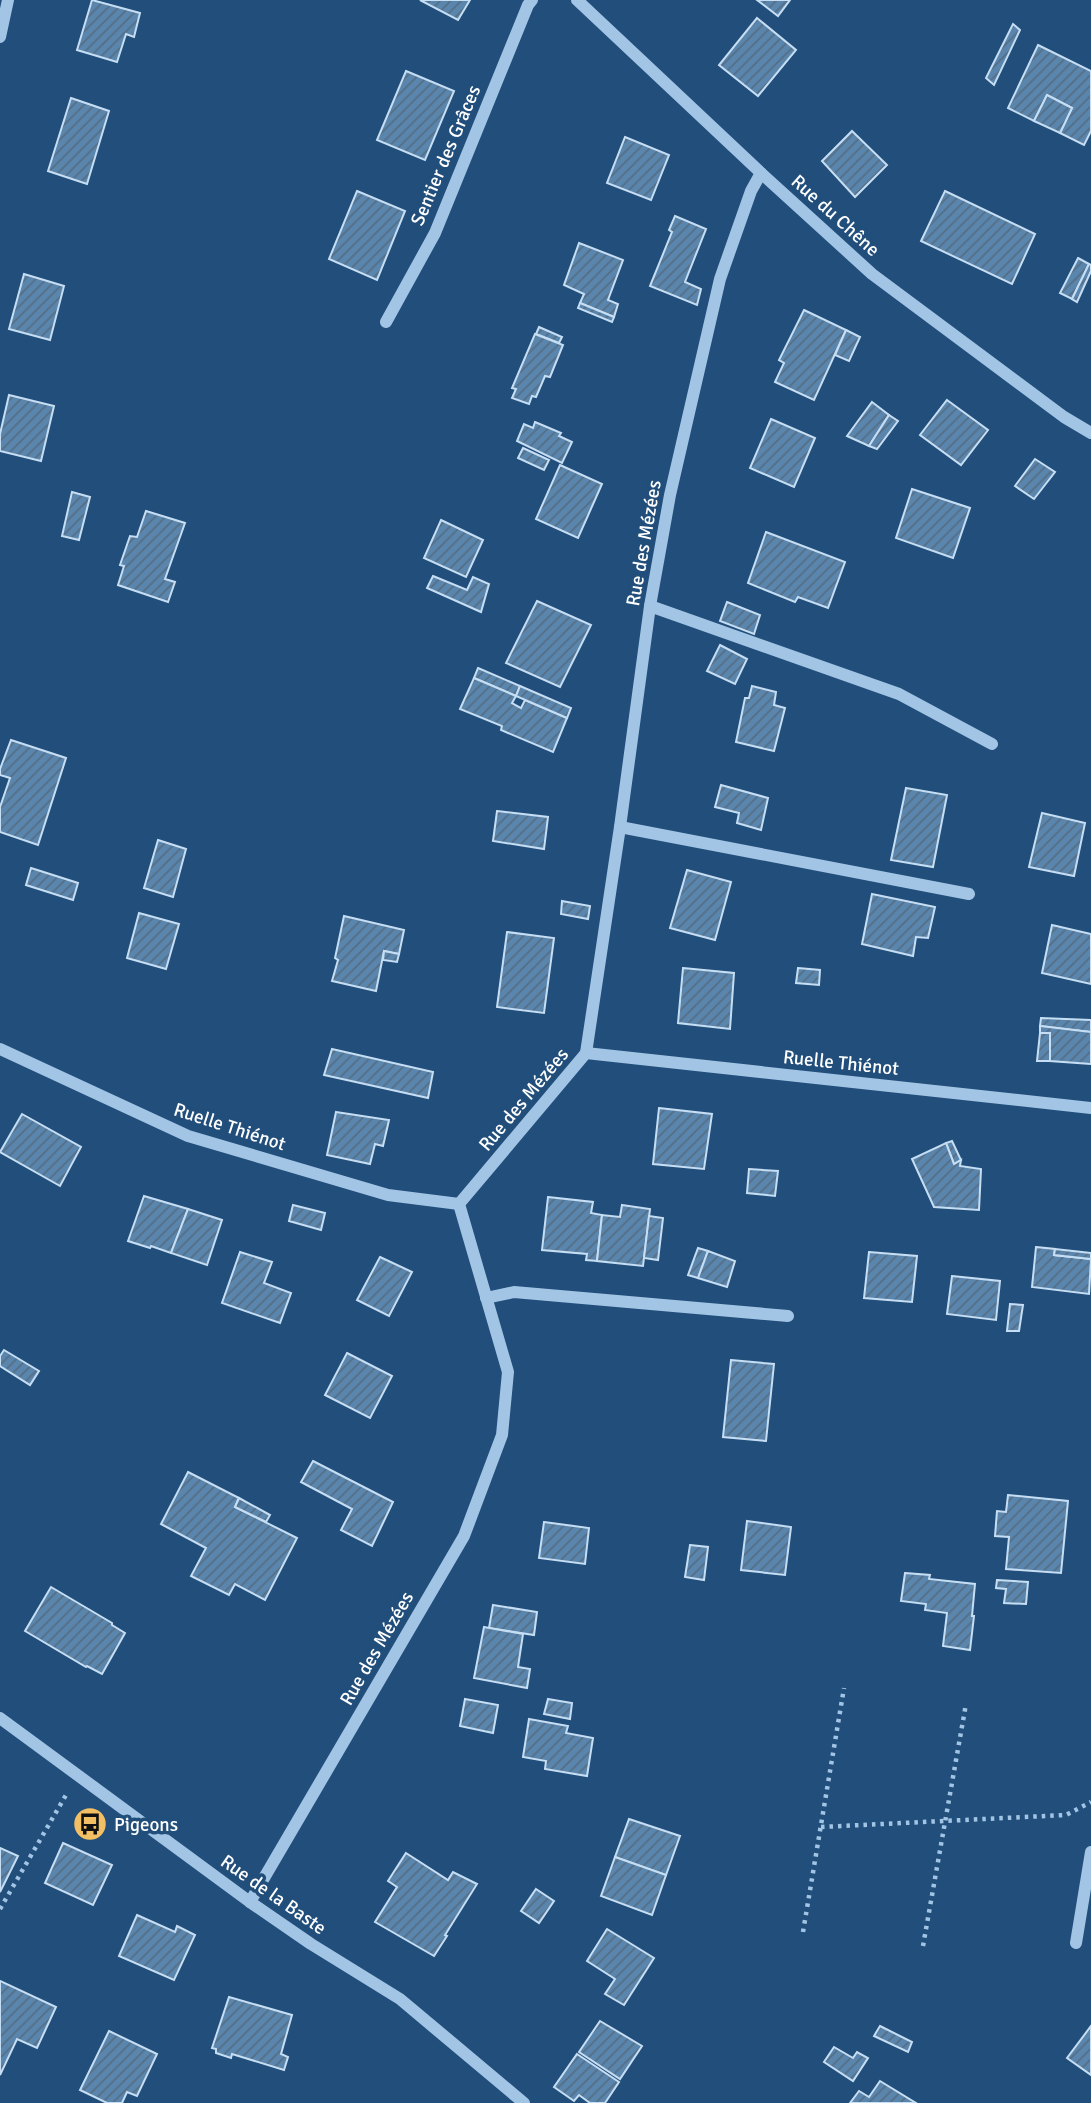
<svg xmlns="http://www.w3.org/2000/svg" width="1091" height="2103" font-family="Signika,sans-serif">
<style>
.building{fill:url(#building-hatch);stroke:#c6def4;stroke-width:2}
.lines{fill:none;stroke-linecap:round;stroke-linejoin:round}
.path{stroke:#a3c5e5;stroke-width:4.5;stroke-dasharray:3.5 5;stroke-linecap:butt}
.minor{stroke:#a3c5e5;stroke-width:12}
.labels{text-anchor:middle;stroke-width:7;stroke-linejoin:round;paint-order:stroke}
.street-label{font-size:19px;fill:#fff;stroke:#214e7a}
.poi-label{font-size:19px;fill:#fff;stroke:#214e7a;text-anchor:start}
</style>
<defs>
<pattern id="building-hatch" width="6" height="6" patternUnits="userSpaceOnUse" patternTransform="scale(1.75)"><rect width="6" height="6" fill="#5a85ac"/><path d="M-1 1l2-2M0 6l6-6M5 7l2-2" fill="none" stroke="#546e86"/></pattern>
</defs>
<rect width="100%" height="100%" fill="#214e7a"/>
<!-- building -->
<g class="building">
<path d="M92 0 140 13 134 37 126 34 117 62 77 50Z"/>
<path d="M420 0H470L458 20Z"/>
<path d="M757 0H790L778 16Z"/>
<path d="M757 18 796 50 758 96 719 65Z"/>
<path d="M1013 24 1020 30 994 85 986 78Z"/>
<path d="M1038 45 1091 71V131L1084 145 1060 133 1072 108 1047 95 1034 121 1008 108Z"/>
<path d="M406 71 454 91 425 160 377 140Z"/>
<path d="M1047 95 1072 108 1060 133 1034 121Z"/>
<path d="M71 98 109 111 87 184 48 171Z"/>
<path d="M852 131 887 165 855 197 822 161Z"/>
<path d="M625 137 669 155 651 200 607 183Z"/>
<path d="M357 191 405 211 377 280 329 259Z"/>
<path d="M945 191 1035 234 1012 284 921 241Z"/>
<path d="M675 216 706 229 685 282 701 289 697 305 650 286 672 232 669 230Z"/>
<path d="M579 243 623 260 608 300 618 304 614 317 580 303 584 294 564 285Z"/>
<path d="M1078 258 1089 264 1072 299 1060 293Z"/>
<path d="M1089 264 1091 265V271L1077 302 1072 299Z"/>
<path d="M24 274 64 286 50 340 9 329Z"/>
<path d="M580 303 614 317 612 322 578 308Z"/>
<path d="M804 310 846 330 814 400 775 382 784 363 779 360Z"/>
<path d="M539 327 562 337 559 343 536 334Z"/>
<path d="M846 330 860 337 849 361 835 355Z"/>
<path d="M535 334 563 345 550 377 545 376 536 397 532 396 529 404 512 398 516 389 512 388Z"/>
<path d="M9 395 54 406 41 461 0 451V434Z"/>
<path d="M947 400 988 430 961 465 920 435Z"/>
<path d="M872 402 889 415 869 446 847 436Z"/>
<path d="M889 415 898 421 877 449 869 446Z"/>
<path d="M771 419 815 438 794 487 750 468Z"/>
<path d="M535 422 561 433 559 436 572 442 562 463 517 441 524 424 533 428Z"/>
<path d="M523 448 549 460 544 470 518 458Z"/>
<path d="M1035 459 1055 472 1034 499 1015 486Z"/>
<path d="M560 465 602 484 578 538 536 519Z"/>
<path d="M912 489 970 508 953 558 896 538Z"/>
<path d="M72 492 90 497 79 540 62 536Z"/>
<path d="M146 511 185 523 165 579 175 582 168 602 118 585 124 566 120 565 130 536 137 537Z"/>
<path d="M441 520 483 540 466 577 424 558Z"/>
<path d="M766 532 845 562 828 608 798 597 795 602 748 583Z"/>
<path d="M433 576 467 590 473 577 489 584 481 612 427 588Z"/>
<path d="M537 601 591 625 560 687 506 663Z"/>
<path d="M727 602 760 615 754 634 720 621Z"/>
<path d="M720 645 747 659 735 684 707 671Z"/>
<path d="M478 668 520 686 516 696 474 678Z"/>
<path d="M474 678 516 696 512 703 521 708 525 700 567 718 553 752 501 730 502 726 460 709Z"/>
<path d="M520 686 571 708 567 718 516 696Z"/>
<path d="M752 686 776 692 774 705 785 708 774 751 736 742 745 698H749Z"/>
<path d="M11 740 66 758 38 845 0 832V807L10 778 0 775V769Z"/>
<path d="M721 785 768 798 761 830 737 823 739 813 715 807Z"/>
<path d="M906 788 947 795 933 867 891 860Z"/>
<path d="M497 811 548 817 544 849 493 841Z"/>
<path d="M1042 813 1085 823 1074 876 1029 867Z"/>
<path d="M158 840 186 849 173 897 144 888Z"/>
<path d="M31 868 78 883 73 900 26 885Z"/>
<path d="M687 870 731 882 715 940 670 928Z"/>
<path d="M872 894 935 907 928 938 916 937 913 956 862 944Z"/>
<path d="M562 901 590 906 588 919 561 914Z"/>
<path d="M139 913 179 924 166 969 127 958Z"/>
<path d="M344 916 404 930 399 954 384 951 376 991 332 981 338 960 335 958Z"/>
<path d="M1052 925 1091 934V984L1042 973Z"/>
<path d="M507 932 554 938 544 1013 497 1007Z"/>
<path d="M384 951 399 954 397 962 383 960Z"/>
<path d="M683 968 734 973 730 1029 678 1023Z"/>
<path d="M798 968 820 970 819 985 796 983Z"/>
<path d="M1041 1018 1091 1020V1032L1040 1026Z"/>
<path d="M1040 1026 1091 1032V1064L1050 1061V1033H1040Z"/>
<path d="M1040 1033H1050V1061H1037Z"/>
<path d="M332 1049 433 1072 428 1098 324 1075Z"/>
<path d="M659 1108 712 1114 704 1169 653 1164Z"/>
<path d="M336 1112 389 1120 383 1146 375 1144 370 1164 327 1155Z"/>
<path d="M22 1114 81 1147 60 1186 0 1152Z"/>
<path d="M952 1141 961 1160 954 1164 946 1143Z"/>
<path d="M946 1143 954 1164 961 1160 960 1166 981 1169 979 1210 934 1207 912 1159Z"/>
<path d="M749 1169 778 1171 775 1196 747 1193Z"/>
<path d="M144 1196 188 1209 171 1253 151 1246 150 1248 128 1241Z"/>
<path d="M548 1197 593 1202 591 1213 602 1215 597 1261 586 1260 587 1254 542 1250Z"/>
<path d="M293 1205 325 1213 321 1230 289 1221Z"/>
<path d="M622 1205 650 1209 643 1266 597 1261 602 1215 620 1217Z"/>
<path d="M188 1209 222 1220 207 1265 171 1253Z"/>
<path d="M649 1216 663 1218 658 1260 644 1258Z"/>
<path d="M1036 1247 1055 1249 1054 1255 1091 1259 1089 1294 1032 1287Z"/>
<path d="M698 1248 708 1251 698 1278 688 1275Z"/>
<path d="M1055 1249 1091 1253V1259L1054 1255Z"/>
<path d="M708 1251 735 1261 727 1287 698 1278Z"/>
<path d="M240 1252 272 1262 264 1283 291 1293 280 1323 222 1303Z"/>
<path d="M869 1252 917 1256 912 1302 864 1298Z"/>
<path d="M380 1257 412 1272 389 1316 357 1300Z"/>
<path d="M952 1276 1000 1281 996 1320 947 1314Z"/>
<path d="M1010 1304 1023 1305 1019 1331H1007Z"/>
<path d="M4 1350 39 1371 30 1385 0 1366V1356Z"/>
<path d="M347 1353 392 1376 370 1418 325 1395Z"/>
<path d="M731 1360 774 1364 766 1441 723 1437Z"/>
<path d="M313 1461 393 1502 372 1546 341 1530 352 1509 301 1482Z"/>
<path d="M188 1472 239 1498 235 1507 297 1538 265 1600 235 1584 229 1595 191 1576 206 1548 161 1524Z"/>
<path d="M1008 1495 1068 1501 1061 1573 1006 1569 1009 1537 995 1536 997 1511 1006 1512Z"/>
<path d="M239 1498 270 1515 266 1522 235 1507Z"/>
<path d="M747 1521 791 1527 785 1575 741 1570Z"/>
<path d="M544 1522 589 1528 585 1564 539 1558Z"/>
<path d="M690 1545 708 1547 704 1580 685 1577Z"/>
<path d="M905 1573 930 1575 929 1579 975 1584 972 1616H974L970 1650 943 1646 947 1613 925 1610 926 1604 901 1601Z"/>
<path d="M997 1580 1028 1582 1026 1604 1004 1603 1006 1589 996 1588Z"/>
<path d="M51 1587 112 1623V1625L125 1633 102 1674 87 1666 86 1667 25 1631Z"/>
<path d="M493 1605 537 1612 534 1635 489 1628Z"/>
<path d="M484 1627 523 1634 518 1667 530 1669 527 1688 474 1678Z"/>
<path d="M465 1699 498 1705 493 1733 460 1726Z"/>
<path d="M548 1699 572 1703 570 1719 544 1714Z"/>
<path d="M529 1719 568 1726 566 1733 593 1738 587 1776 545 1769 546 1761 523 1757Z"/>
<path d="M629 1819 680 1836 666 1875 615 1857Z"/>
<path d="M63 1843 112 1865 93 1905 45 1883Z"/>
<path d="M0 1848 18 1856 0 1892Z"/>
<path d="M406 1853 448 1880 453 1872 477 1884 445 1935 447 1936 434 1956 375 1922 397 1887 388 1881Z"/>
<path d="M615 1857 666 1875 652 1915 601 1896Z"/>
<path d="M536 1889 554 1901 539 1923 521 1911Z"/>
<path d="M137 1915 175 1932 177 1926 195 1935 174 1980 119 1956Z"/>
<path d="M607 1929 654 1958 624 2005 605 1994 615 1979 587 1961Z"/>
<path d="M0 1981 56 2007 37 2048 17 2039 0 2075Z"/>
<path d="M229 1997 292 2015 281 2054 288 2057 284 2070 232 2054 231 2058 216 2053V2049L212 2048Z"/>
<path d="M600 2021 642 2046 620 2079 579 2052Z"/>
<path d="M880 2026 912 2042 908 2052 874 2036Z"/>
<path d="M1091 2026V2075L1067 2058Z"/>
<path d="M109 2031 157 2054 137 2096 127 2092 122 2103H107L80 2090Z"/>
<path d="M834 2047 853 2058 857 2052 868 2058 853 2081 824 2062Z"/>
<path d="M577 2054 619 2082 605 2103H590L579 2095 574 2101 554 2087Z"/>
<path d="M880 2081 916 2103H850L859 2091 869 2097Z"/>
</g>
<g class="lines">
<!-- path -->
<g class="path">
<path d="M821 1827 1066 1815 1091 1802"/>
<path d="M0 1909 66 1795"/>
<path d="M803 1932 844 1688"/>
<path d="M923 1946 966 1704"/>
</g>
<!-- minor -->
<g class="minor">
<path d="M577 0 761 173 872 274 1064 417 1091 433"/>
<path d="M0 37 8 0"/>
<path d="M386 322 435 233 528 5 532 0"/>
<path d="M650 606 899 694 992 744"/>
<path d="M620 827 969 894"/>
<path d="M0 1049 188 1136 388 1195 459 1204"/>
<path d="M586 1053 1091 1108"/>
<path d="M486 1298 514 1292 788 1316"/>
<path d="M0 1718 250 1902 311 1944 400 1999 524 2103"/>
<path d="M250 1902 464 1536 502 1435 508 1372 459 1204 586 1053 620 827 650 606 670 495 720 279 751 191 761 173"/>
<path d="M1076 1943 1091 1852"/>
</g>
</g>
<!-- icons -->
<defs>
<g id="bus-disc" transform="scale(1.75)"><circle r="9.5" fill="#f2bf64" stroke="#214e7a"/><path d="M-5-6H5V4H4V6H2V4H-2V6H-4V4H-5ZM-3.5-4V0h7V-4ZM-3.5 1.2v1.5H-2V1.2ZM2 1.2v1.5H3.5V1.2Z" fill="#111"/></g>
</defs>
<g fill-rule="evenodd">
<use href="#bus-disc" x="90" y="1824"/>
</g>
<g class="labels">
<!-- street labels -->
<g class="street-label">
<text transform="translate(445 155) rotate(-67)" y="7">Sentier des Grâces</text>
<text transform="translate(836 215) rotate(42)" y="7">Rue du Chêne</text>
<text transform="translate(643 543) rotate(-80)" y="7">Rue des Mézées</text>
<text transform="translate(841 1062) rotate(6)" y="7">Ruelle Thiénot</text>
<text transform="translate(523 1099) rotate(-50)" y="7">Rue des Mézées</text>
<text transform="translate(230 1126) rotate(18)" y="7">Ruelle Thiénot</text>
<text transform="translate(376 1648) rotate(-60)" y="7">Rue des Mézées</text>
<text transform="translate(274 1894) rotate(35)" y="7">Rue de la Baste</text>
</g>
<!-- poi labels -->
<g class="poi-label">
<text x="114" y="1831">Pigeons</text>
</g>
</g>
</svg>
